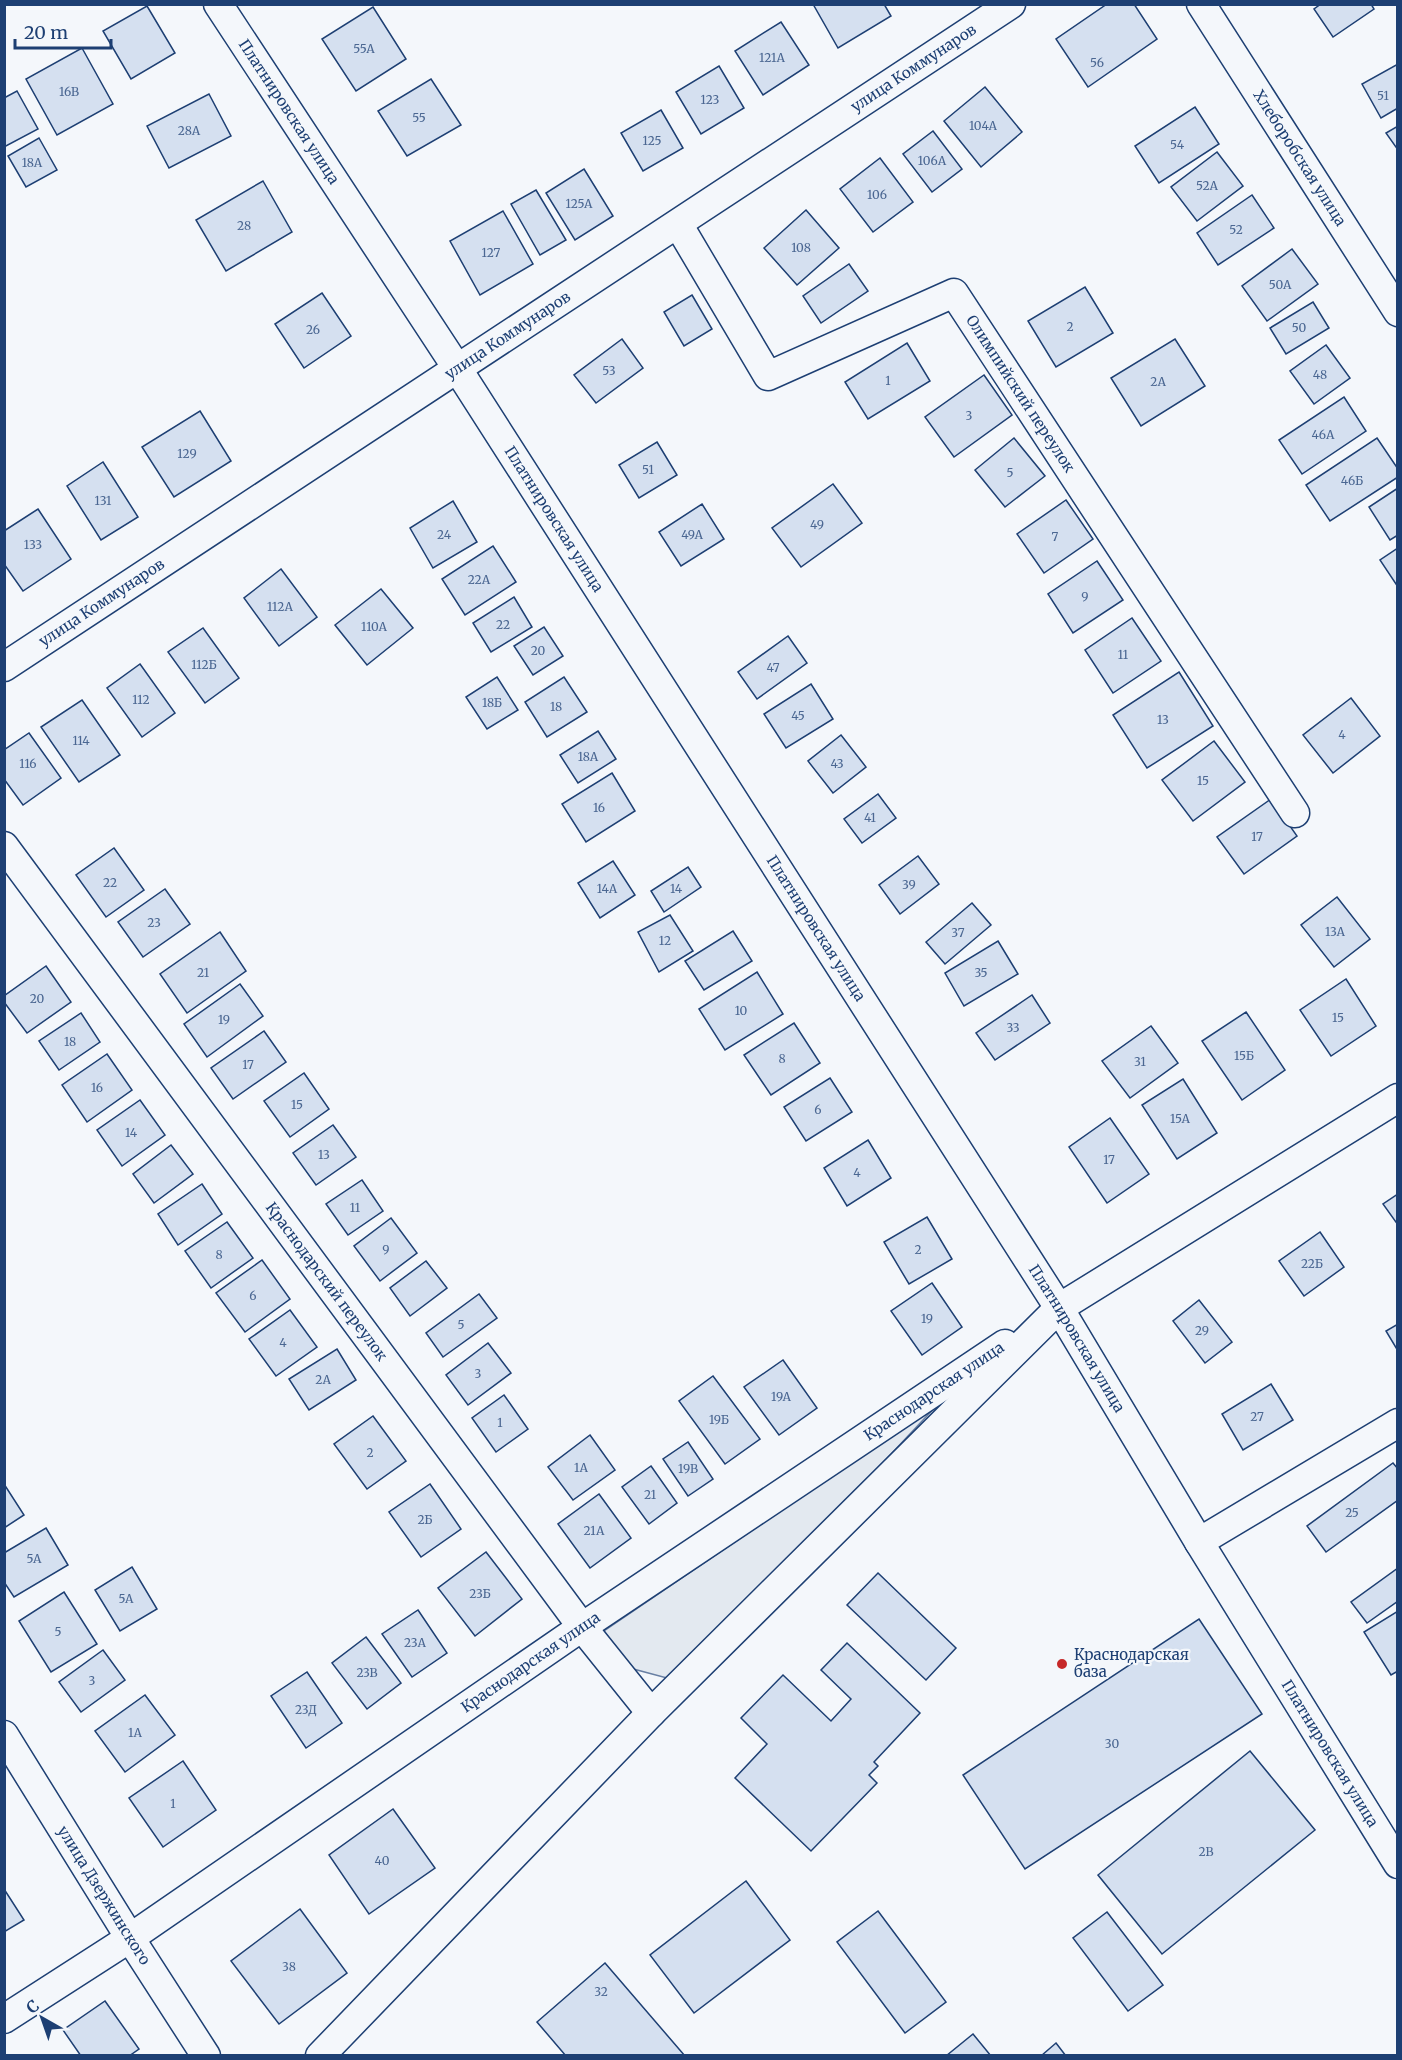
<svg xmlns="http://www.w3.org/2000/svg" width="1402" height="2060" font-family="Merriweather,serif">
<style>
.green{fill:#e3e9f0;stroke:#687fa3;stroke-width:1.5}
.building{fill:#d5e0f0;stroke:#1d3f73;stroke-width:1.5}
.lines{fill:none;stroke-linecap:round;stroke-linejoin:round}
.minor-casing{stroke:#1d3f73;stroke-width:31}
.minor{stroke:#f4f7fb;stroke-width:28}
.poi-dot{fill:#c62828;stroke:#f4f7fb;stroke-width:2}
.labels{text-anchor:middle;stroke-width:4.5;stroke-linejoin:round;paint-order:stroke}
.number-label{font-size:12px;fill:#4b6792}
.street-label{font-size:15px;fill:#1d3f73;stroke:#f4f7fb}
.poi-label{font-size:15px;fill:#1d3f73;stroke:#f4f7fb;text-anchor:start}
</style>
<rect width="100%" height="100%" fill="#f4f7fb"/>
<!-- green -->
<path class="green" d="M939 1403 678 1681 626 1667 604 1631Z"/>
<!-- building -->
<g class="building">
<path d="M813 4H884L891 16 838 48Z"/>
<path d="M1107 4H1134L1157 39 1088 87 1056 39Z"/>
<path d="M1321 4H1371L1374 9 1333 37 1314 9Z"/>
<path d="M147 6 175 53 131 79 103 31Z"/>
<path d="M373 7 406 59 356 91 322 39Z"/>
<path d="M781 22 809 65 763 95 735 51Z"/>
<path d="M82 48 113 104 57 135 26 79Z"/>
<path d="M1398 64V108L1381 118 1362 84Z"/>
<path d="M719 66 744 108 701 134 676 92Z"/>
<path d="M431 79 461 125 407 156 378 111Z"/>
<path d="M985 87 1022 132 981 167 944 121Z"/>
<path d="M17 91 38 129 4 147V98Z"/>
<path d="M209 94 231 136 169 168 147 126Z"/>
<path d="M1195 107 1219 144 1159 183 1135 146Z"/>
<path d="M661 110 683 148 643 171 621 133Z"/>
<path d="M1398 126V150L1386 133Z"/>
<path d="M933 131 962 169 932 192 903 154Z"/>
<path d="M39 138 57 170 26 187 8 156Z"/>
<path d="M1217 152 1243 186 1197 221 1171 187Z"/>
<path d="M880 158 913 202 873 232 840 189Z"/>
<path d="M584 169 613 216 575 240 546 193Z"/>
<path d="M263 181 292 232 226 271 196 220Z"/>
<path d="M536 190 566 240 540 255 511 204Z"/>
<path d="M1252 195 1274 228 1218 265 1197 233Z"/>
<path d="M806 210 839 248 797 285 764 248Z"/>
<path d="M503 211 533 264 480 295 450 241Z"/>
<path d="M1292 249 1318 284 1267 321 1242 286Z"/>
<path d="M849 264 868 291 821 323 803 296Z"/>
<path d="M1085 287 1113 333 1056 367 1028 321Z"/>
<path d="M322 293 351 336 304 368 275 324Z"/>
<path d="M692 295 712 329 684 346 664 312Z"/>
<path d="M1313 302 1329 328 1286 354 1270 328Z"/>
<path d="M622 339 643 368 596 403 574 375Z"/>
<path d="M1175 339 1205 386 1141 426 1111 378Z"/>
<path d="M907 343 930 381 868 419 845 382Z"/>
<path d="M1326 345 1350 378 1314 404 1290 371Z"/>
<path d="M984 375 1012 415 954 457 925 417Z"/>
<path d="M1344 397 1366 431 1302 474 1279 440Z"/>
<path d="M200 411 231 461 174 497 142 447Z"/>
<path d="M1014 438 1045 476 1005 507 975 470Z"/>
<path d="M1377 438 1398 469V477L1330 521 1306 485Z"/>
<path d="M657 442 677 475 639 498 619 465Z"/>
<path d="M103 462 138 517 101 540 67 486Z"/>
<path d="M833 484 862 523 801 567 772 528Z"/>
<path d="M1398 488V535L1390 540 1369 507Z"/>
<path d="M1066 500 1093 539 1044 573 1017 534Z"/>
<path d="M453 501 477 542 433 568 410 528Z"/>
<path d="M702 504 724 539 681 566 659 532Z"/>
<path d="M38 509 71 559 23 591 4 564V531Z"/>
<path d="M493 546 516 582 465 615 442 579Z"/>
<path d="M1398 548V587L1380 560Z"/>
<path d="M1097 561 1123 600 1073 633 1048 594Z"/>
<path d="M281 569 317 617 279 646 244 598Z"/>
<path d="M381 589 413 628 367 665 335 625Z"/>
<path d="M514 597 532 627 491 652 473 623Z"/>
<path d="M1132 618 1161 661 1113 693 1085 650Z"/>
<path d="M544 627 563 656 533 675 514 646Z"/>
<path d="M203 628 239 678 205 703 168 652Z"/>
<path d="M788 636 807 663 757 699 738 672Z"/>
<path d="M140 664 175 713 142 737 107 688Z"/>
<path d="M1179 672 1213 726 1147 768 1113 715Z"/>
<path d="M497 677 518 710 487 729 466 697Z"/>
<path d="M564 677 587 712 547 737 525 702Z"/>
<path d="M811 684 833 719 786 748 764 714Z"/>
<path d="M1351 698 1380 736 1333 773 1303 735Z"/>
<path d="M82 700 120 755 79 782 41 727Z"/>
<path d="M598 731 616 759 578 783 560 755Z"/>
<path d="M29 733 61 778 23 805 4 779V750Z"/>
<path d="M841 735 866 767 833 793 808 761Z"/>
<path d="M1214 741 1245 782 1193 821 1162 780Z"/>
<path d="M612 773 635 811 586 842 562 804Z"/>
<path d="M878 794 896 818 862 843 844 819Z"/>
<path d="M1271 799 1297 836 1244 874 1217 837Z"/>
<path d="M114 848 144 890 106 917 76 875Z"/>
<path d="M918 856 939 884 900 914 879 885Z"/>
<path d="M613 861 635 895 600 918 578 883Z"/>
<path d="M688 867 701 887 664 912 651 891Z"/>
<path d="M165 889 190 924 143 957 118 922Z"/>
<path d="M1337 897 1370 939 1334 967 1301 925Z"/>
<path d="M972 903 991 925 945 964 926 942Z"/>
<path d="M670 915 693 951 659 972 638 932Z"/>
<path d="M733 931 752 961 704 990 685 961Z"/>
<path d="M220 932 246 971 187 1013 160 974Z"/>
<path d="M998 941 1018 974 964 1006 945 973Z"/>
<path d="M46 966 71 1002 27 1033 4 1002V996Z"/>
<path d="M757 972 783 1014 725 1050 699 1009Z"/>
<path d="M1346 979 1376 1026 1331 1056 1300 1010Z"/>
<path d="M240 984 263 1016 207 1057 184 1024Z"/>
<path d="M1032 995 1050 1023 995 1060 976 1033Z"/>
<path d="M1246 1012 1285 1070 1242 1100 1202 1041Z"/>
<path d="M81 1013 100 1042 59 1070 39 1041Z"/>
<path d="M794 1023 820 1063 771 1095 744 1055Z"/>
<path d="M1151 1026 1178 1063 1130 1098 1102 1061Z"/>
<path d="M264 1031 286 1062 233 1099 211 1068Z"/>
<path d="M107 1054 132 1090 87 1122 62 1085Z"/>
<path d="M304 1073 329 1109 290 1137 264 1101Z"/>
<path d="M830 1078 852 1112 806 1141 784 1107Z"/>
<path d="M1183 1079 1217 1133 1177 1159 1142 1105Z"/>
<path d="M140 1100 165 1135 122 1166 97 1130Z"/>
<path d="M1110 1118 1149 1174 1107 1203 1069 1147Z"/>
<path d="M333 1125 356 1157 316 1185 293 1153Z"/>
<path d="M868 1140 891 1178 847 1206 824 1168Z"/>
<path d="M171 1145 193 1174 154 1203 133 1174Z"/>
<path d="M362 1180 383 1211 348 1235 326 1204Z"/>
<path d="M202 1184 222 1214 178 1245 158 1214Z"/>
<path d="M1398 1194V1225L1383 1204Z"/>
<path d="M927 1217 952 1259 909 1284 884 1242Z"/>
<path d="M391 1218 417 1253 380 1281 354 1246Z"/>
<path d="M227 1222 253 1258 211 1288 185 1251Z"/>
<path d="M1320 1232 1344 1267 1304 1296 1279 1261Z"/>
<path d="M262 1260 290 1299 245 1332 216 1293Z"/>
<path d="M426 1261 447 1288 410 1316 390 1288Z"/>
<path d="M932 1283 962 1327 922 1355 891 1311Z"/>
<path d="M479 1294 497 1318 443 1357 426 1333Z"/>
<path d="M1199 1300 1232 1342 1205 1363 1173 1321Z"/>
<path d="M290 1310 317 1347 276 1376 249 1339Z"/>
<path d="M1398 1324V1351L1386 1331Z"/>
<path d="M488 1343 511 1373 468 1405 446 1375Z"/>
<path d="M337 1349 356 1380 309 1410 289 1379Z"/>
<path d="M783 1360 817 1408 779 1435 744 1387Z"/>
<path d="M713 1376 760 1439 725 1464 679 1401Z"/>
<path d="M1271 1384 1293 1420 1243 1450 1222 1414Z"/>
<path d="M504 1395 528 1429 496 1452 472 1418Z"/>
<path d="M373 1416 406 1461 367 1489 334 1444Z"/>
<path d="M590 1435 615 1470 573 1500 548 1467Z"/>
<path d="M688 1442 713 1479 688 1496 663 1459Z"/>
<path d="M1393 1463 1398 1469V1500L1326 1552 1307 1526Z"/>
<path d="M651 1466 677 1503 649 1524 622 1487Z"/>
<path d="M4 1484 24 1515 4 1528Z"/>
<path d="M430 1484 461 1529 421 1557 389 1512Z"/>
<path d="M599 1494 631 1538 590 1568 558 1524Z"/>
<path d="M46 1528 68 1565 14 1597 4 1582V1553Z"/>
<path d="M486 1552 522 1599 475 1636 438 1588Z"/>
<path d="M132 1567 157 1609 120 1631 95 1590Z"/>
<path d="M1398 1568V1601L1367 1623 1351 1602Z"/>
<path d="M878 1573 956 1648 926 1680 847 1605Z"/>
<path d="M64 1592 97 1644 51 1672 19 1621Z"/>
<path d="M418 1610 447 1653 412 1677 382 1634Z"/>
<path d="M1398 1611V1671L1391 1675 1364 1632Z"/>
<path d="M1199 1619 1262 1714 1025 1869 963 1775Z"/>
<path d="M366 1637 401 1683 367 1709 332 1663Z"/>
<path d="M847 1643 920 1713 874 1762 878 1766 869 1775 877 1783 811 1851 735 1778 767 1744 741 1718 783 1675 831 1721 851 1699 821 1670Z"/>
<path d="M103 1650 125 1680 81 1712 59 1682Z"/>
<path d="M307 1672 342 1723 306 1748 271 1696Z"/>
<path d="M145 1695 175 1735 125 1772 95 1731Z"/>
<path d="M1250 1751 1315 1830 1162 1954 1098 1875Z"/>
<path d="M183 1761 216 1810 163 1847 129 1798Z"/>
<path d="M393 1809 435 1868 369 1914 329 1855Z"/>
<path d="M746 1881 790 1940 694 2013 650 1955Z"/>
<path d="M4 1889 24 1920 4 1932Z"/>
<path d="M300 1909 347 1973 279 2024 231 1961Z"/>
<path d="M878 1911 946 2002 905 2033 837 1942Z"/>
<path d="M1107 1912 1163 1985 1128 2011 1073 1938Z"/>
<path d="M605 1963 685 2056H566L537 2022Z"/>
<path d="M105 2001 139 2049 129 2056H81L63 2030Z"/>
<path d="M973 2034 991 2056H946Z"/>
<path d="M1056 2043 1066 2056H1041Z"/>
</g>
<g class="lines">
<!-- minor casing -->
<g class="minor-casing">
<g id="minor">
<path id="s1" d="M218 4 457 368 1059 1308 1199 1542 1398 1864"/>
<path id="s2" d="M1201 4 1398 312"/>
<path id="s3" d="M678 224 768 376 954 293 1295 813"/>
<path id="s4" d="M4 667 1011 4"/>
<path id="s5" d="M4 846 582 1627 651 1713"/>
<path d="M1199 1542 1398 1423"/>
<path id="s6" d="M4 1735 130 1938 206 2056"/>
<path id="s7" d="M4 2019 130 1938 582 1627 1005 1344"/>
<path d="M320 2056 651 1713 1059 1308 1398 1098"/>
</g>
</g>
<!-- minor -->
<use href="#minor" class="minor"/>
</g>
<!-- markers -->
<circle class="poi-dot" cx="1062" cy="1664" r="6"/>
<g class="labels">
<!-- number labels -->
<g class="number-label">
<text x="364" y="53">55А</text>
<text x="772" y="62">121А</text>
<text x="1097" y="67">56</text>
<text x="69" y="96">16В</text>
<text x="1383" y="100">51</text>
<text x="710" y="104">123</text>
<text x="419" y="122">55</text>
<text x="983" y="130">104А</text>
<text x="189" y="135">28А</text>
<text x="652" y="145">125</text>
<text x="1177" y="149">54</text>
<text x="932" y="165">106А</text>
<text x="32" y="167">18А</text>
<text x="1207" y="190">52А</text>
<text x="877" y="199">106</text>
<text x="579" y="208">125А</text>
<text x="244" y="230">28</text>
<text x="1236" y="234">52</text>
<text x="801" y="252">108</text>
<text x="491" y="257">127</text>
<text x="1280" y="289">50А</text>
<text x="1070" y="331">2</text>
<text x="1299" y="332">50</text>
<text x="313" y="334">26</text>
<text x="609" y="375">53</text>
<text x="1320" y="379">48</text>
<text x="888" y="385">1</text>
<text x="1158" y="386">2А</text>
<text x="969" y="420">3</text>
<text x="1323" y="439">46А</text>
<text x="187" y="458">129</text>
<text x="648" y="474">51</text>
<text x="1010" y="477">5</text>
<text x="1352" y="485">46Б</text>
<text x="103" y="505">131</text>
<text x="817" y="529">49</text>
<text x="444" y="539">24</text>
<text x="692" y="539">49А</text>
<text x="1055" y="541">7</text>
<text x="33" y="549">133</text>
<text x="479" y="584">22А</text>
<text x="1085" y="601">9</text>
<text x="280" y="611">112А</text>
<text x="503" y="629">22</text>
<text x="374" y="631">110А</text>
<text x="538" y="655">20</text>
<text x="1123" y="659">11</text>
<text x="204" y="669">112Б</text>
<text x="773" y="672">47</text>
<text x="141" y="704">112</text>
<text x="492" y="707">18Б</text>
<text x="556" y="711">18</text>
<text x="798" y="720">45</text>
<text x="1163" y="724">13</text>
<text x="1342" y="739">4</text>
<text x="81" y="745">114</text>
<text x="588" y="761">18А</text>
<text x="28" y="768">116</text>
<text x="837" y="768">43</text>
<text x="1203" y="785">15</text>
<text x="599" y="812">16</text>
<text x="870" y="822">41</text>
<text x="1257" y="841">17</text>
<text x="110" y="887">22</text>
<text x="909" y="889">39</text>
<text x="607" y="893">14А</text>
<text x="676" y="893">14</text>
<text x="154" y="927">23</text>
<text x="1335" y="936">13А</text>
<text x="958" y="937">37</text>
<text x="665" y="945">12</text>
<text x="203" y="977">21</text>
<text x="981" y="977">35</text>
<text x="37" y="1003">20</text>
<text x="741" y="1015">10</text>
<text x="1338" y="1022">15</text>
<text x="224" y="1024">19</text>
<text x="1013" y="1032">33</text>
<text x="70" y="1046">18</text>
<text x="1244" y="1060">15Б</text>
<text x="782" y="1063">8</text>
<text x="1140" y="1066">31</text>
<text x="248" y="1069">17</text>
<text x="97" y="1092">16</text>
<text x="297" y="1109">15</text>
<text x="818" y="1114">6</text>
<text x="1180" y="1123">15А</text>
<text x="131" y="1137">14</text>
<text x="324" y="1159">13</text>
<text x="1109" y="1164">17</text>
<text x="857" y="1177">4</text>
<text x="355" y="1212">11</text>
<text x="386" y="1254">9</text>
<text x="918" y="1254">2</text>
<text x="219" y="1259">8</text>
<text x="1312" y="1268">22Б</text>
<text x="253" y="1300">6</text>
<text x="927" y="1323">19</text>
<text x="461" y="1329">5</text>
<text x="1202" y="1335">29</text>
<text x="283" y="1347">4</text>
<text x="478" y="1378">3</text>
<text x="323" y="1384">2А</text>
<text x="781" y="1401">19А</text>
<text x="1257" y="1421">27</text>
<text x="719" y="1424">19Б</text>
<text x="500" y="1427">1</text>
<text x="370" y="1457">2</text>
<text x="581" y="1472">1А</text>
<text x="688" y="1473">19В</text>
<text x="650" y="1499">21</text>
<text x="1352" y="1517">25</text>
<text x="425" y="1524">2Б</text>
<text x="594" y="1535">21А</text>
<text x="34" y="1563">5А</text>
<text x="480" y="1598">23Б</text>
<text x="126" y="1603">5А</text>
<text x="58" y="1636">5</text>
<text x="415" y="1647">23А</text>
<text x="367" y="1677">23В</text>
<text x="92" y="1685">3</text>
<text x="306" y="1714">23Д</text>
<text x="135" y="1737">1А</text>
<text x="1112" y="1748">30</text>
<text x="173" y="1808">1</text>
<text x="1206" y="1856">2В</text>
<text x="382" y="1865">40</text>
<text x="289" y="1971">38</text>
<text x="601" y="1996">32</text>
</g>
<!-- street labels -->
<g class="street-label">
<text dy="5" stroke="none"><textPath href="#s4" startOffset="1089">улица Коммунаров</textPath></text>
<text dy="5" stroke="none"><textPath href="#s1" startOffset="129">Платнировская улица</textPath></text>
<text dy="5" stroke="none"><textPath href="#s2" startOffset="183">Хлеборобская улица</textPath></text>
<text dy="5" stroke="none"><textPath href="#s4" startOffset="603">улица Коммунаров</textPath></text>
<text dy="5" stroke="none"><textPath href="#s3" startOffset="501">Олимпийский переулок</textPath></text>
<text dy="5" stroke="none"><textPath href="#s1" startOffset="615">Платнировская улица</textPath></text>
<text dy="5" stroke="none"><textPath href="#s4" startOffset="117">улица Коммунаров</textPath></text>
<text dy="5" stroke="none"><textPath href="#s1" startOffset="1101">Платнировская улица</textPath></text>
<text dy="5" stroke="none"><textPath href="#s5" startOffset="542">Краснодарский переулок</textPath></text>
<text dy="5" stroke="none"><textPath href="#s1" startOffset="1587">Платнировская улица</textPath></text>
<text dy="5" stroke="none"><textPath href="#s7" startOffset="1122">Краснодарская улица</textPath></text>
<text dy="5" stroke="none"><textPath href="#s7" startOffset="636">Краснодарская улица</textPath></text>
<text dy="5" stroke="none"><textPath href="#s1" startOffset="2073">Платнировская улица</textPath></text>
<text dy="5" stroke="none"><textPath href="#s6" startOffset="189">улица Дзержинского</textPath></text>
</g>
<!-- poi labels -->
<g class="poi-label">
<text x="1074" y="1660">Краснодарская<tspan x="1074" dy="17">база</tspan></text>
</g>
</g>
<!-- border -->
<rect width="1402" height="2060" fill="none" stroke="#1d3f73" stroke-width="12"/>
<!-- north arrow -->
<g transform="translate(42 2018) rotate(320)" stroke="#f4f7fb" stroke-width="4.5" paint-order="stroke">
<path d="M0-4.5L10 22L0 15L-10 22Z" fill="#1d3f73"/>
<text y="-9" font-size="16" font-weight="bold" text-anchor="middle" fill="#1d3f73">С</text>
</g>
<!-- scale -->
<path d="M15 39v9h96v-9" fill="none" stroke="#1d3f73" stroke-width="3"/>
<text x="24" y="39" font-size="18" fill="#1d3f73" stroke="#f4f7fb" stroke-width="4.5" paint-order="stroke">20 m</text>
</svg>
